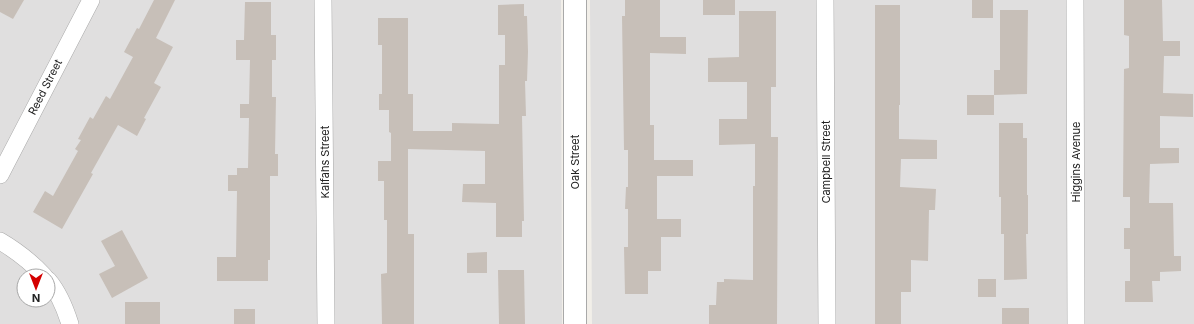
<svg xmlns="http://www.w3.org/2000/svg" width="1194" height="324" font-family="Inter,sans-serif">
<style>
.residential{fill:#e0dfdf;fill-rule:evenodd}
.building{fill:#c7bfb8}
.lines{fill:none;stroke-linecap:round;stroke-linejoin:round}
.minor-casing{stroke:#a9a9a9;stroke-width:18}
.tertiary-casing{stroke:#a9a9a9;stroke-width:24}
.minor{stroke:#fff;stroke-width:17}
.tertiary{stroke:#fff;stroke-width:22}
.labels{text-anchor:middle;stroke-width:4;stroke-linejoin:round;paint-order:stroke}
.street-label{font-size:11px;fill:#222;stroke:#fff}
</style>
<rect width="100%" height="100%" fill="#f2efe9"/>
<!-- residential -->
<g class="residential">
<path d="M0 0H561L562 324H0ZM24 276H48V300H24Z"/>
<path d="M590 0H1194V324H592Z"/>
</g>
<!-- building -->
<g class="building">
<path d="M0 0H24L13 19 0 12Z"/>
<path d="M154 0H175L156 38 173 47 154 83 161 87 144 118 146 119 137 136 118 125 91 173 93 174 62 229 33 212 45 191 53 196 78 151 75 149 81 140 78 139 90 117 93 119 106 96 110 99 133 57 124 52 137 28 139 29Z"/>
<path d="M625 0H660V37H686V54L650 53V125H654V160H693V176H657V219H681V237H661V271H648V294H625L624 247H628V209H625L626 187H628V150H624L622 16H625Z"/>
<rect x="703" y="0" width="32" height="15"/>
<rect x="972" y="0" width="21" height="18"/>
<path d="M1124 0H1162L1163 41H1180V56H1164L1163 93 1193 94V117L1160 116V148H1179V163L1150 164 1149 203H1173L1174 256H1181V271L1160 272V281H1152L1153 302H1125V281H1130V249H1124V228H1130V197H1123L1124 69 1129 68V36L1124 35Z"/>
<path d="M245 2H271V35H276V60H272V97H276L275 154H278V176H270V260H268V281H217V257H236L237 191H228V175H237V168H248L249 118H240V104H249L250 60H236V40H244Z"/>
<path d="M524 4V16H527L528 52 527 81H525L526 116H522L524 221H522V237H496V203L462 202 463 184H485V151L408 149V234H414V324H382L381 274 387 273V220H384V181H378V161H391V133L389 132V110H379V94H382V45H378V18H408V94H413V131H452V123L499 124V65H505V35H498V5Z"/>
<path d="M875 5H900V105H899V139L937 140V159H901L900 187 936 189 935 210H929L928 261 911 260V292H901V324H875Z"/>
<path d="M1000 10H1028L1027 94 994 95V70H1000Z"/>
<path d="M739 11H776V87H771V137H778L777 324H709V305H716L717 282H724V279L753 280V186H755V144L719 145V119H747V82H708V58L739 57Z"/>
<rect x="967" y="95" width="27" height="20"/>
<path d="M999 123H1023V138H1027V195H1028V234H1026L1027 279 1004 280V234H1001V197H999Z"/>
<path d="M122 230 148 278 112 298 99 274 115 266 101 241Z"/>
<path d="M487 252V273H467V253Z"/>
<path d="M498 270H524L525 324H499Z"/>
<rect x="978" y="279" width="18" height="18"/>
<rect x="125" y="302" width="35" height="22"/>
<rect x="1002" y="308" width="27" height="16"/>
<rect x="234" y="309" width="21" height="15"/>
</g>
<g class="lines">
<!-- minor casing -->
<g class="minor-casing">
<g id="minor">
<path d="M323 0 326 324"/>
<path d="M825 0 827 324"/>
<path d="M1075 0 1076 324"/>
<path d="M0 175 91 0"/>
<path d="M0 241C17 251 31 262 44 276"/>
<path d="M48 280C59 293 65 308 70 324"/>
</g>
</g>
<!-- tertiary casing -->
<g class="tertiary-casing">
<path id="tertiary" d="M575 324V0"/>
</g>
<!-- minor -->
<use href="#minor" class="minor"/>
<!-- tertiary -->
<use href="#tertiary" class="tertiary"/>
</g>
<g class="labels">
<!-- street labels -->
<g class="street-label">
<text transform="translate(45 87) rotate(-63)" y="4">Reed Street</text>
<text transform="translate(325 162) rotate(-90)" y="4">Kalfahs Street</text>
<text transform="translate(575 162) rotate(-90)" y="4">Oak Street</text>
<text transform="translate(826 162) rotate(-90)" y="4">Campbell Street</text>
<text transform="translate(1076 162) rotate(-90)" y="4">Higgins Avenue</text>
</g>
</g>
<!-- north arrow -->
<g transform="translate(36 288) rotate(180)"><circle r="19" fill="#ffffff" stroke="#a7a7a7"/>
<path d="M0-3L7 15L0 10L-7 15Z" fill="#d40000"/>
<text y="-6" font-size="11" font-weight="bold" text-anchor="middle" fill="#222222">N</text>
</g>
</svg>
